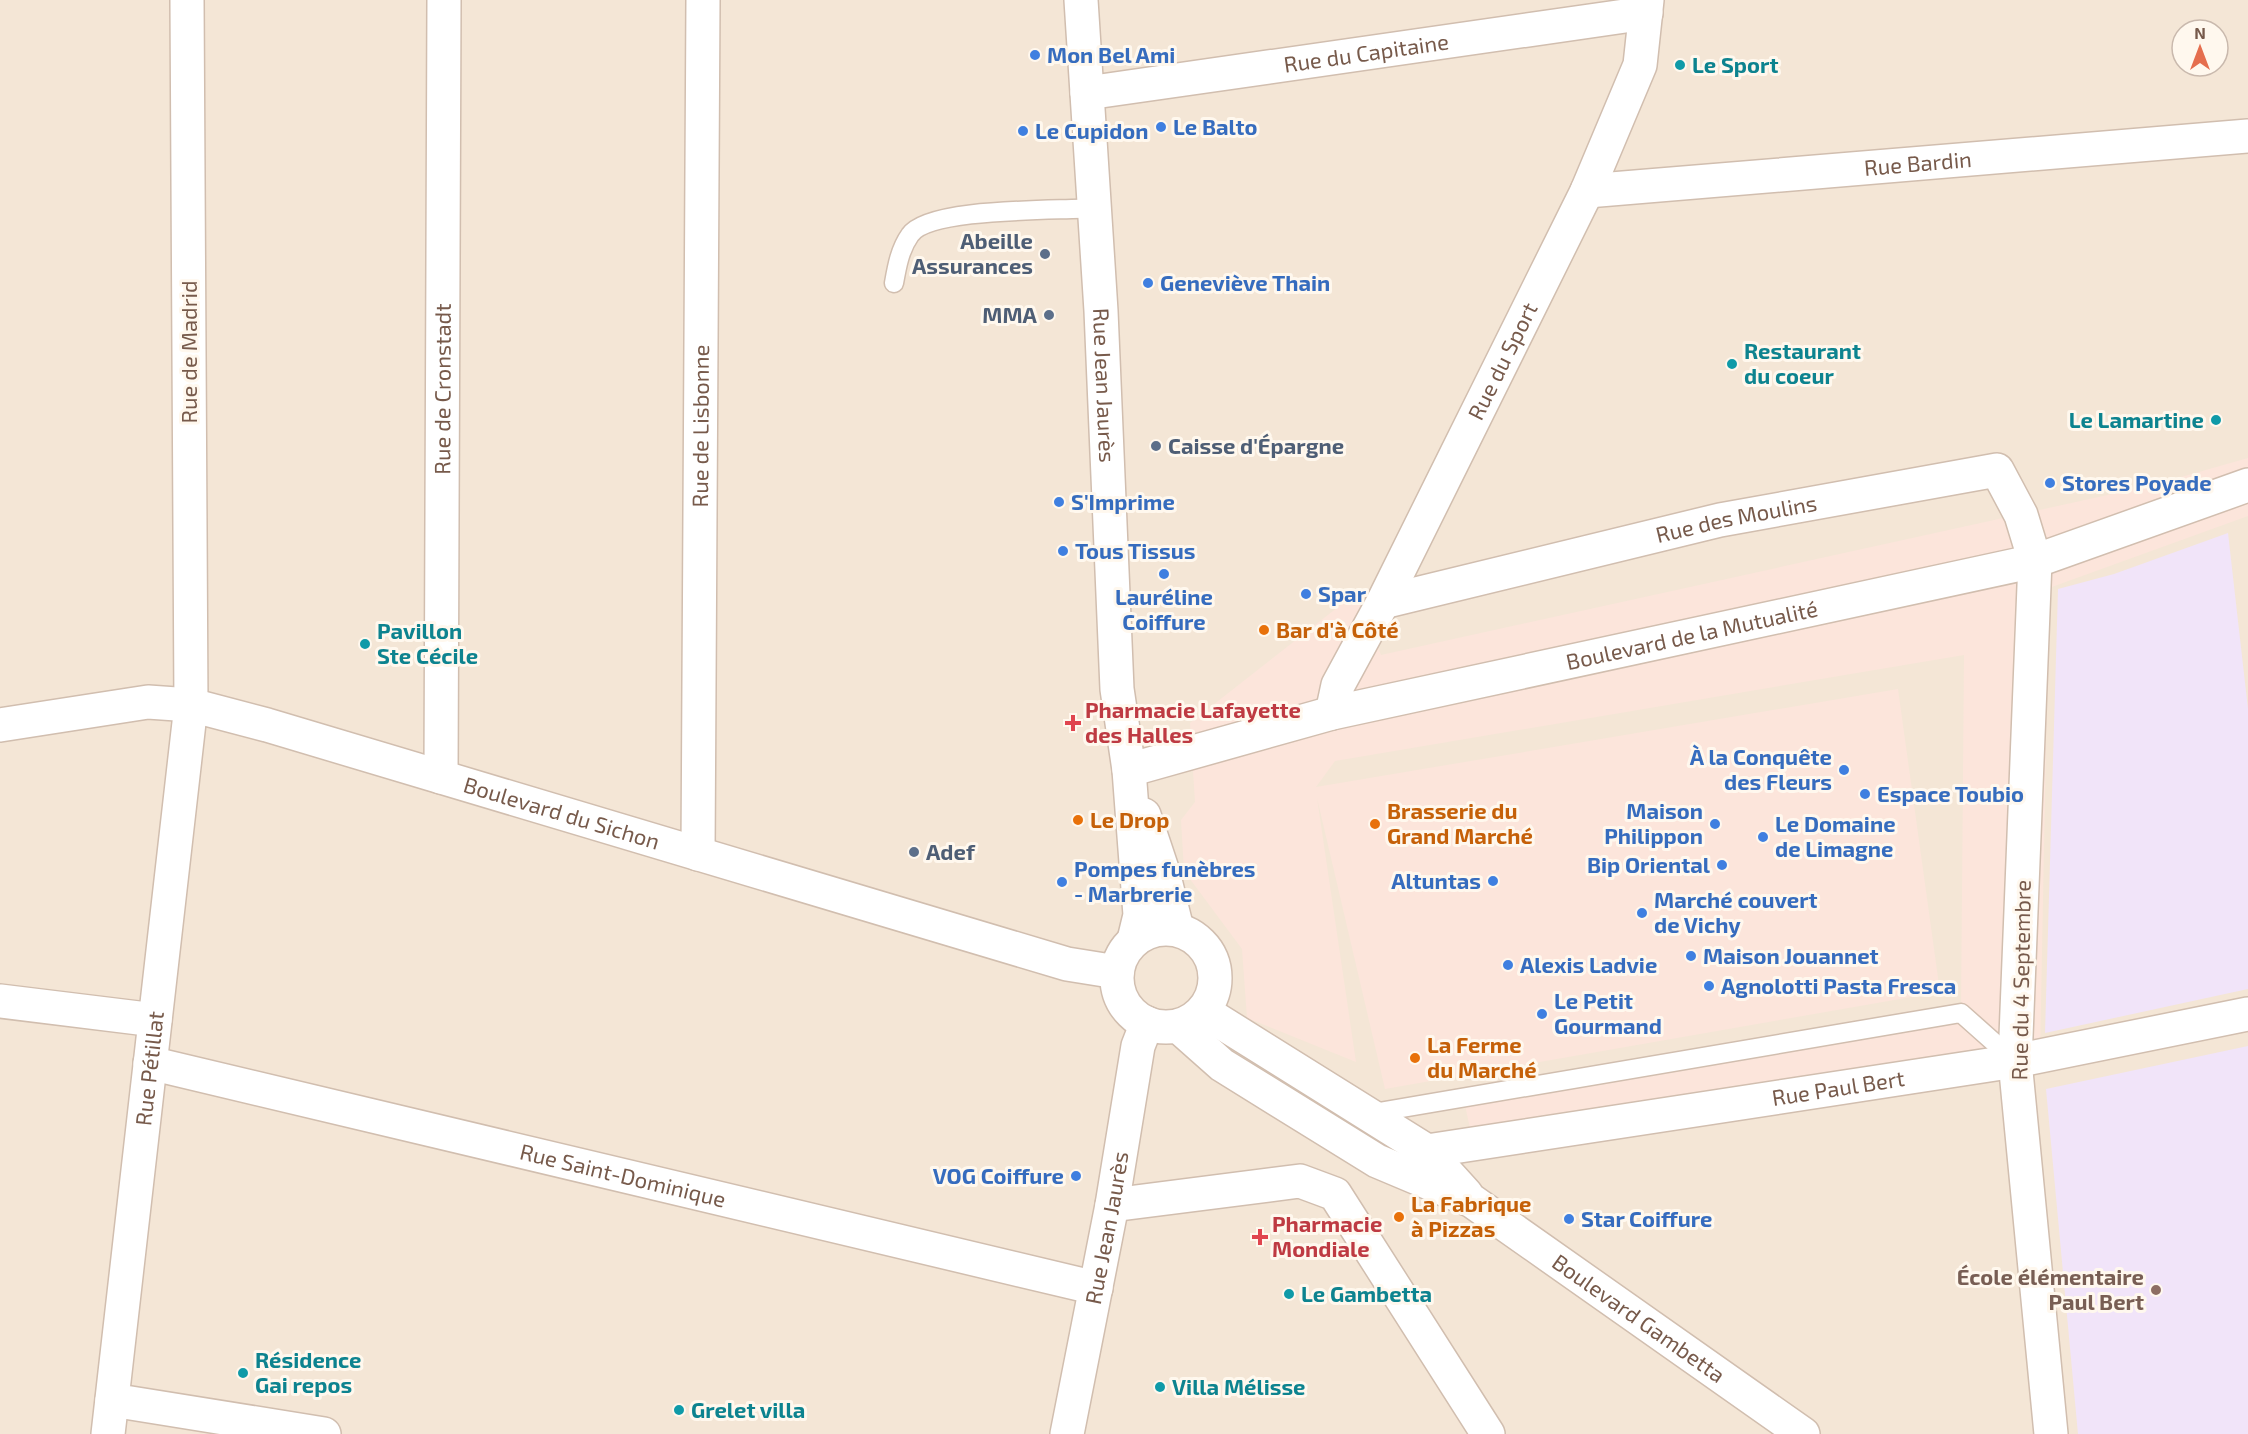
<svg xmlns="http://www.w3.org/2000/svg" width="2248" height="1434" font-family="'Exo 2',sans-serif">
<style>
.residential{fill:#f4e6d6;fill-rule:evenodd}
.commercial{fill:#fce5db}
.education{fill:#f1e4f9}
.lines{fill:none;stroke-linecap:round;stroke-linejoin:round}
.service-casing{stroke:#d1beaf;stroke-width:21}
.minor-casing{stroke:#d1beaf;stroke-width:36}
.tertiary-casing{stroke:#d1beaf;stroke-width:36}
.service{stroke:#fff;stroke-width:18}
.minor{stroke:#fff;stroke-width:33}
.tertiary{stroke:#fff;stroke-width:33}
.shop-dot{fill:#3f7fe0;stroke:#fff8ee;stroke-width:2}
.culture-dot{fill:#0f9aa8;stroke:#fff8ee;stroke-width:2}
.service-dot{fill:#5c6f8a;stroke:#fff8ee;stroke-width:2}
.food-dot{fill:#e8710a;stroke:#fff8ee;stroke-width:2}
.health-dot{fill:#e0444e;stroke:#fff8ee;stroke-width:2}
.education-dot{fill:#8d6e63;stroke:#fff8ee;stroke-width:2}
.labels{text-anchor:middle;stroke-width:6;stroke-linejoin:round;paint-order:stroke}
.street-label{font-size:22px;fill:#775a4b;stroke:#fff8ee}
.shop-label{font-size:22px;font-weight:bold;fill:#366cbe;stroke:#fff8ee;text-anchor:start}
.culture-label{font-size:22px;font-weight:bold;fill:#0d838f;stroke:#fff8ee;text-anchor:start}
.service-label{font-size:22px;font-weight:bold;fill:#4e5e75;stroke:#fff8ee;text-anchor:end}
.food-label{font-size:22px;font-weight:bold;fill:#c56008;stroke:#fff8ee;text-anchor:start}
.health-label{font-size:22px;font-weight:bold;fill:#be3a42;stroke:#fff8ee;text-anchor:start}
.education-label{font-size:22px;font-weight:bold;fill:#785e54;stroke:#fff8ee;text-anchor:end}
</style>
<rect width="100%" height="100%" fill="#fcf4e7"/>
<!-- residential -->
<path class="residential" d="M0 0H2248V1434H0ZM2182 30H2218V66H2182Z"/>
<!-- commercial -->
<path class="commercial" d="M2248 458V516L2049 588 2040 1056 1476 1157 1465 1105 1961 1012 1964 655 1335 761 1316 787 1898 689 1940 992 1385 1089 1317 798 1356 1062 1247 1018 1242 949 1184 871 1181 820 1195 802 1190 723 1356 593 1381 655 2153 485Z"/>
<!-- education -->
<g class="education">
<path d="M2228 533 2248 709V989L2045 1033 2058 589 2114 574Z"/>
<path d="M2248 1046V1434H2078L2046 1089Z"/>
</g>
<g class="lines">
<!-- service casing -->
<g class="service-casing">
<g id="service">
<path d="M894 283C897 266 900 249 910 235 929 207 1057 211 1094 208"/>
<path d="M1367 1114 1961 1013 2015 1061"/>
</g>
</g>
<!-- minor casing -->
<g class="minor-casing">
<g id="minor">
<path id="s1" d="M1087 93 1646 13"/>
<path id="s2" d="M1587 191 2248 136"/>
<path id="s3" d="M1383 602 1720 520 1997 470 2021 515 2035 561 2015 1061 2051 1434"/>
<path id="s4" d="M1332 713 1338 685 1383 602 1587 191 1640 65 1647 0"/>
<path id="s5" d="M1129 770 1332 713 2035 561 2248 485"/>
<path id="s6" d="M441 777 444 0"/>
<path id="s7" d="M698 854 703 0"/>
<path d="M0 1001 155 1020"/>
<path id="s8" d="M150 1063 1096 1288"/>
<path id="s9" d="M1427 1151 2015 1061 2248 1014"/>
<path d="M1112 1205 1300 1181 1335 1194 1488 1434"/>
<path d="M112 1400 324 1434"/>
<path id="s10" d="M108 1434 191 705 187 0"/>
</g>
</g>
<!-- tertiary casing -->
<g class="tertiary-casing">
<g id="tertiary">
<path id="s11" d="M1081 0 1101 311 1117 689 1129 770 1140 915 1134 940"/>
<path id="s12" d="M0 725 148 702 191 705 267 725 1067 964 1117 972"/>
<path d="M1144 815 1163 872 1177 929"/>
<circle cx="1166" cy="978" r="49"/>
<path d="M1203 1011 1427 1151 1466 1194"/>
<path id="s13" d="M1178 1026 1222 1065 1377 1161 1472 1201 1803 1434"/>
<path id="s14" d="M1067 1434 1112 1205 1138 1046 1147 1023"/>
</g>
</g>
<!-- service -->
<use href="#service" class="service"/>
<!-- minor -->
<use href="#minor" class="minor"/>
<!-- tertiary -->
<use href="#tertiary" class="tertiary"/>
</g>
<!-- markers -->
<g class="shop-dot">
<circle cx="1035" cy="55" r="6"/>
<circle cx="1161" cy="127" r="6"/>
<circle cx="1023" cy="131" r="6"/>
<circle cx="1148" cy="283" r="6"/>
<circle cx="2050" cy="483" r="6"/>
<circle cx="1059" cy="502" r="6"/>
<circle cx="1063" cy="551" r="6"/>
<circle cx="1164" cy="574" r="6"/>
<circle cx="1306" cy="594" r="6"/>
<circle cx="1844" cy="770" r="6"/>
<circle cx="1865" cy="794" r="6"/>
<circle cx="1715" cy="824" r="6"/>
<circle cx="1763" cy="837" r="6"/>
<circle cx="1722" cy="865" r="6"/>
<circle cx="1493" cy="881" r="6"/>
<circle cx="1062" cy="882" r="6"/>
<circle cx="1642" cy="913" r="6"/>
<circle cx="1691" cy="956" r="6"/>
<circle cx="1508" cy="965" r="6"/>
<circle cx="1709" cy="986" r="6"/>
<circle cx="1542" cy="1014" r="6"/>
<circle cx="1076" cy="1176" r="6"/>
<circle cx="1569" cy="1219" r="6"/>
</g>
<g class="culture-dot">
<circle cx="1680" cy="65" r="6"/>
<circle cx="1732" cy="364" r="6"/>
<circle cx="2216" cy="420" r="6"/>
<circle cx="365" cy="644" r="6"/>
<circle cx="1289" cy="1294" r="6"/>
<circle cx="243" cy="1373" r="6"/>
<circle cx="1160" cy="1387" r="6"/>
<circle cx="679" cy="1410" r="6"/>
</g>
<g class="service-dot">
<circle cx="1045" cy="254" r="6"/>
<circle cx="1049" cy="315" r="6"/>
<circle cx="1156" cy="446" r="6"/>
<circle cx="914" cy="852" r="6"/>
</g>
<g class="food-dot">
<circle cx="1264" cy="630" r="6"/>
<circle cx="1078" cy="820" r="6"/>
<circle cx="1375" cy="824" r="6"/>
<circle cx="1415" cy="1058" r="6"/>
<circle cx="1399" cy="1217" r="6"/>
</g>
<g class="health-dot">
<path d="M1070 714h6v6h6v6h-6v6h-6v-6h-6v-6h6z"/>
<path d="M1257 1228h6v6h6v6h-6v6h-6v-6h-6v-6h6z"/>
</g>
<circle class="education-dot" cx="2156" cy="1290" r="6"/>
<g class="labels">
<!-- street labels -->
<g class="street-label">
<text dy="8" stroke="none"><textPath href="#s1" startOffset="282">Rue du Capitaine</textPath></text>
<text dy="8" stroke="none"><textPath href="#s2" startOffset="332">Rue Bardin</textPath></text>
<text transform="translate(189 352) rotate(-90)" y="8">Rue de Madrid</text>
<text dy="8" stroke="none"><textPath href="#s4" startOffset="392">Rue du Sport</textPath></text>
<text dy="8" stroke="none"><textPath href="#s11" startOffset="386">Rue Jean Jaurès</textPath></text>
<text dy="8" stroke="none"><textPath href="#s6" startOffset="388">Rue de Cronstadt</textPath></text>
<text dy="8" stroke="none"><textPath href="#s7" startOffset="428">Rue de Lisbonne</textPath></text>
<text dy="8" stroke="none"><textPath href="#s3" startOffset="363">Rue des Moulins</textPath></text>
<text dy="8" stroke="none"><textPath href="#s5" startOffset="579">Boulevard de la Mutualité</textPath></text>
<text dy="8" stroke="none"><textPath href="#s12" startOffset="579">Boulevard du Sichon</textPath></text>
<text transform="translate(2021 980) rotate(-89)" y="8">Rue du 4 Septembre</text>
<text dy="8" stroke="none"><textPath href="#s10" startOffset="368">Rue Pétillat</textPath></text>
<text dy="8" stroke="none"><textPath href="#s9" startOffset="416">Rue Paul Bert</textPath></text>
<text dy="8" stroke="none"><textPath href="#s8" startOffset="486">Rue Saint-Dominique</textPath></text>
<text dy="8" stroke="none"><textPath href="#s14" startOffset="210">Rue Jean Jaurès</textPath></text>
<text dy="8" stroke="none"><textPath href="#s13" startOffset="548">Boulevard Gambetta</textPath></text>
</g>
<!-- shop labels -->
<g class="shop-label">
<text x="1047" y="63">Mon Bel Ami</text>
<text x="1173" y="135">Le Balto</text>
<text x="1035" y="139">Le Cupidon</text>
<text x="1160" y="291">Geneviève Thain</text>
<text x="2062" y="491">Stores Poyade</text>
<text x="1071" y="510">S'Imprime</text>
<text x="1075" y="559">Tous Tissus</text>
<text x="1318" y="602">Spar</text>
<text x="1164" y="605" text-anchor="middle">Lauréline<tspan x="1164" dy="25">Coiffure</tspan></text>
<text x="1832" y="765" text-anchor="end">À la Conquête<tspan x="1832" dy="25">des Fleurs</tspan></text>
<text x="1877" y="802">Espace Toubio</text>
<text x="1703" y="819" text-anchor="end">Maison<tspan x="1703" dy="25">Philippon</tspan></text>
<text x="1775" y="832">Le Domaine<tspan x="1775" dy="25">de Limagne</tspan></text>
<text x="1710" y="873" text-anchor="end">Bip Oriental</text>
<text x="1074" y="877">Pompes funèbres<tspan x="1074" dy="25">- Marbrerie</tspan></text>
<text x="1481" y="889" text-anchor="end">Altuntas</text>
<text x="1654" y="908">Marché couvert<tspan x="1654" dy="25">de Vichy</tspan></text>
<text x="1703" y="964">Maison Jouannet</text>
<text x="1520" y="973">Alexis Ladvie</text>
<text x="1721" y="994">Agnolotti Pasta Fresca</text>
<text x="1554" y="1009">Le Petit<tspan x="1554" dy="25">Gourmand</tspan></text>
<text x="1064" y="1184" text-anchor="end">VOG Coiffure</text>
<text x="1581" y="1227">Star Coiffure</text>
</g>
<!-- culture labels -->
<g class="culture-label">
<text x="1692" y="73">Le Sport</text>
<text x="1744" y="359">Restaurant<tspan x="1744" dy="25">du coeur</tspan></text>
<text x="2204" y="428" text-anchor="end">Le Lamartine</text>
<text x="377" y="639">Pavillon<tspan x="377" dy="25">Ste Cécile</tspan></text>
<text x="1301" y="1302">Le Gambetta</text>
<text x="255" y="1368">Résidence<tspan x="255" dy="25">Gai repos</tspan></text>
<text x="1172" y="1395">Villa Mélisse</text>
<text x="691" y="1418">Grelet villa</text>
</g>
<!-- service labels -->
<g class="service-label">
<text x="1033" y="249">Abeille<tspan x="1033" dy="25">Assurances</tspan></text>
<text x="1037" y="323">MMA</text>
<text x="1168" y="454" text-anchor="start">Caisse d'Épargne</text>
<text x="926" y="860" text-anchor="start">Adef</text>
</g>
<!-- food labels -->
<g class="food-label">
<text x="1276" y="638">Bar d'à Côté</text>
<text x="1387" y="819">Brasserie du<tspan x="1387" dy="25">Grand Marché</tspan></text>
<text x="1090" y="828">Le Drop</text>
<text x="1427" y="1053">La Ferme<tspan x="1427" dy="25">du Marché</tspan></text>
<text x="1411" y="1212">La Fabrique<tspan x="1411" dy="25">à Pizzas</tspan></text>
</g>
<!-- health labels -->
<g class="health-label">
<text x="1085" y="718">Pharmacie Lafayette<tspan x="1085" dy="25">des Halles</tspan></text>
<text x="1272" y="1232">Pharmacie<tspan x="1272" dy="25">Mondiale</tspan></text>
</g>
<!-- education labels -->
<g class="education-label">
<text x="2144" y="1285">École élémentaire<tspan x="2144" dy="25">Paul Bert</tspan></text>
</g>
</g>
<!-- north arrow -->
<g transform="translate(2200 48)"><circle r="28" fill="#fff8ee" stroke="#c9b9ad" stroke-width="1.5"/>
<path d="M0-4.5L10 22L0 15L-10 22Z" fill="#e56e4e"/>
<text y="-9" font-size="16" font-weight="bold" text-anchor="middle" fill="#775a4b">N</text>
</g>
</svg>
